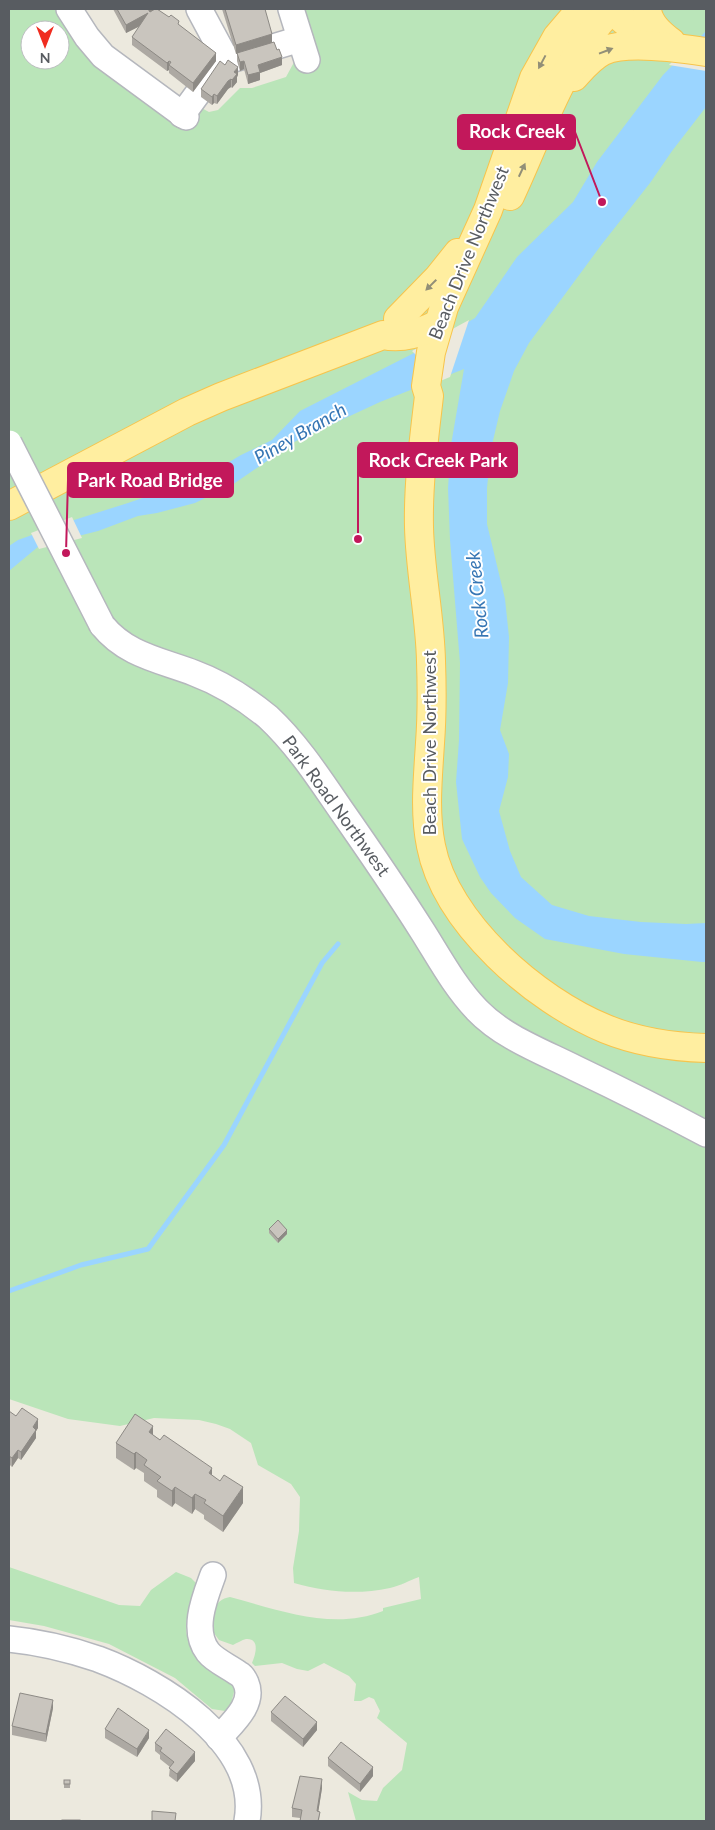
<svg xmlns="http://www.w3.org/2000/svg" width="715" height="1830" font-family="Lato,sans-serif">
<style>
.green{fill:#bae5b9;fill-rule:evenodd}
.water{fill:#9bd5ff}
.pier{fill:#ece9de}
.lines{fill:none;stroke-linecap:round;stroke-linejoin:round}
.stream{stroke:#9bd5ff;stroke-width:5}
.minor-casing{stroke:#b5b7bd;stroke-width:28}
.major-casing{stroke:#f7c44c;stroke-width:30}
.minor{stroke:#fff;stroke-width:25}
.major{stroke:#ffeea0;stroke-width:28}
.minor-bridge-casing{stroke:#b5b7bd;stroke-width:28;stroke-linecap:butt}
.minor-bridge{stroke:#fff;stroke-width:25}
.wall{fill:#ada9a3}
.shaded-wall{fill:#8d8a85}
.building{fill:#c9c5be;stroke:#8d8a85}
.oneway{fill:#928f77}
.labels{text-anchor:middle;stroke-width:4;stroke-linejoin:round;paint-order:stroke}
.street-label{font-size:18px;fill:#585c61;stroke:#fff}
.water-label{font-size:19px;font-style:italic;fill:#3676b4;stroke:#fff}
.leader{fill:none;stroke:#c2185b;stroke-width:2}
.callout-dot{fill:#c2185b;stroke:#fff;stroke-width:2}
.callout{fill:#c2185b;stroke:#c2185b;stroke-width:2}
.callout-label{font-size:19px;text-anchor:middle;font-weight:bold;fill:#fff}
</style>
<rect width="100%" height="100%" fill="#ece9de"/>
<!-- green -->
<g class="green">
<path d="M9 9H68L113 61 209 112 218 110 240 88H252L286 77 305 42 301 9H706V1821H356L348 1792 362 1800 377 1801 383 1788 402 1770 407 1743 377 1718 380 1711 374 1699 369 1697 361 1701H354L356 1684 349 1676 324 1663 308 1671 297 1669 282 1663 255 1666 252 1663C255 1656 261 1638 246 1639 242 1640 237 1643 233 1645L219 1640 211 1629C212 1614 213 1600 230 1597 279 1610 333 1631 383 1611V1608L421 1599 419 1577C410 1580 400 1586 390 1588 357 1595 326 1592 294 1583L293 1568 299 1531 300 1497 291 1484 258 1465 251 1443 230 1429 216 1424 199 1420 154 1418 120 1426 68 1419 9 1399ZM30 30H60V60H30Z"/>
<path d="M9 1567 119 1605 140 1606 151 1590 176 1572 191 1578 196 1583C195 1596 191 1601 188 1613 179 1652 206 1665 234 1684V1692L230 1708 225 1711 212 1709 175 1678 109 1644 44 1626 9 1620Z"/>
</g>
<!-- water -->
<path class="water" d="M706 31V107L672 151 650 183 602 244 529 343 514 371 500 411 491 449 487 488V524L505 599 509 637 508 683 500 730 509 754 508 777 499 811 510 851 521 877 552 905 589 916 641 922 686 924 706 923V962H702L624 954 545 939 515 918 491 893 480 877 462 839 456 782 459 740 460 663 450 540 448 488 451 445 464 369 380 402 296 441 232 485 195 503 157 513 138 516 98 531 39 546 9 571V546L18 540 74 520 128 503 204 477 241 455 272 440 300 411 414 353 475 318 517 257 573 202 597 162 663 75Z"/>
<!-- pier -->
<g class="pier">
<path d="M695 38 706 40V71L669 65Z"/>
<path d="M469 320 450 377 416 391 419 363 416 355 412 351Z"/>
<path d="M72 517 82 538 39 549 31 533Z"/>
</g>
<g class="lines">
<!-- stream -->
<path class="stream" d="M9 1291 81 1265 148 1249 224 1145 322 963 338 944"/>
<!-- minor casing -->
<g class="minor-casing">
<g id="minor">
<path d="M69 9 87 37 103 56 186 117"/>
<path d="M199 9 227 61"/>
<path d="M291 9 307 60"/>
<path d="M182 115 217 67 227 61 300 39"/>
<path d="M102 625C126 655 160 660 194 673 221 683 246 699 268 717 297 744 319 778 341 810 369 850 397 891 423 932 440 959 455 987 477 1010 503 1037 541 1051 575 1068 619 1089 663 1111 706 1134"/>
<path d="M213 1575C205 1597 191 1630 208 1652 215 1661 230 1667 239 1674 243 1676 244 1679 246 1683 255 1704 232 1723 219 1738"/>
<path d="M9 1639C39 1642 69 1649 98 1659 160 1682 261 1743 247 1821"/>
</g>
</g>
<!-- major casing -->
<g class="major-casing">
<g id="major">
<path d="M581 9 557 37 534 78 488 210 444 307 431 352 426 386 429 396C424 439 418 483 419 527 420 572 430 616 431 661 432 689 432 716 430 743 428 777 424 812 431 846 446 923 535 1000 606 1029 638 1042 672 1047 706 1048"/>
<path d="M611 9C627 24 643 37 665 44"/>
<path d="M647 9C648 23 660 34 671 42"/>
<path d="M574 77C583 67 591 57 603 51 627 40 680 48 706 52"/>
<path d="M510 196C540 132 562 62 611 9"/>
<path d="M398 319 438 278 458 253"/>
<path d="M9 506 187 412 221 397 383 335C403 339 420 333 438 324"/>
</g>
</g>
<!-- minor -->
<use href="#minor" class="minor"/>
<!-- major -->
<use href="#major" class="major"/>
<!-- minor-bridge casing -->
<g class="minor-bridge-casing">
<path id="minor-bridge" d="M9 443 102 625"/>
</g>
<!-- minor-bridge -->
<use href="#minor-bridge" class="minor-bridge"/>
</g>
<!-- wall -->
<g class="wall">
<path d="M113 9H157L179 25 216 61 193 92 169 73V70L167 71 132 45V37L140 26 126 33Z"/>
<path d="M222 9H265L272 43 282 65 260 73V80L248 84 244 69 240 71 237 61V53L236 54Z"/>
<path d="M238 75 237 77V82L232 88 231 87 228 89 217 104 214 103 212 105 201 97V89Z"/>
<path d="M269 1229 287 1234 278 1243 269 1233Z"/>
<path d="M9 1411 16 1416 38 1428 36 1431V1438L21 1460 18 1458 12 1467 9 1464Z"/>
<path d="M153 1435 212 1475 243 1503 223 1532 204 1519V1515L195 1509 192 1514 175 1503 172 1507 157 1497V1490L144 1481V1473L136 1468 134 1470 116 1458V1443Z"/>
<path d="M53 1708 46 1742 12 1735V1726Z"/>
<path d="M271 1712 317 1730 303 1747 271 1721Z"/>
<path d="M105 1729 149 1738 137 1757 105 1738Z"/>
<path d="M155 1743 195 1761 177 1782 169 1776 170 1767 160 1759V1755L155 1751Z"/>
<path d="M328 1758 373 1776 360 1792 328 1766Z"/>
<rect x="64" y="1780" width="6" height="8"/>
<path d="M322 1788 318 1812H320L319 1821H300V1818L292 1817V1808Z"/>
</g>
<!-- shaded-wall -->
<g class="shaded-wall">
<path d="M148 9H155L148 22 126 33V25Z"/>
<path d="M272 34V43L236 54V45Z"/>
<path d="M216 53V61L193 92V83Z"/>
<path d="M282 57V65L260 73V80L248 84V75L258 65Z"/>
<path d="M169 61V70L167 71V63Z"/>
<path d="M244 61V69L240 71V62Z"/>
<path d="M238 67V75L237 77V82L232 88V80L234 72Z"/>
<path d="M231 79V87L228 89 217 104V96L228 81Z"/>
<path d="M214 94V103L212 105V97Z"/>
<path d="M287 1230V1234L278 1243V1239Z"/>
<path d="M38 1419V1428L36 1431V1438L21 1460V1452L33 1427Z"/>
<path d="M153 1426V1442L149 1432Z"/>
<path d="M18 1450V1458L12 1467V1458Z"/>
<path d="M136 1452V1468L134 1470V1454Z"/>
<path d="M212 1468V1483L209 1473Z"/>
<path d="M175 1487V1503L172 1507V1491Z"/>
<path d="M243 1487V1503L223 1532V1516Z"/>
<path d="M195 1494V1509L192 1514V1498Z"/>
<path d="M53 1700V1708L46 1742V1734Z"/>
<path d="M317 1722V1730L303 1747V1739Z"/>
<path d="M149 1730V1738L137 1757V1749Z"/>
<path d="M195 1752V1761L177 1782V1774Z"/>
<path d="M373 1767V1776L360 1792V1784Z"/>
<path d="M322 1779V1788L317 1820V1811Z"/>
</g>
<!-- building -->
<g class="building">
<path d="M117 9H148L150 12 155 9H157L169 17 171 15 179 21 178 24 216 53 193 83 169 65 171 62 169 61 167 63 132 37 148 13 126 25Z"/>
<path d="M225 9H265L272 34 236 45Z"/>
<path d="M274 42 277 50 279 49 282 57 258 65 260 72 248 75 244 61 240 62 237 53Z"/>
<path d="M228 60 238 67 234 72 237 74 232 80 231 79 228 81 217 96 214 94 212 97 201 89 220 61 225 65Z"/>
<path d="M278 1220 287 1230 278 1239 269 1229Z"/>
<path d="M22 1408 38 1419 33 1427 36 1430 21 1452 18 1450 12 1458 9 1456V1411L16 1416Z"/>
<path d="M135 1414 153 1426 149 1432 160 1440 164 1435 212 1468 209 1473 220 1481 224 1475 243 1487 223 1516 204 1503 206 1500 195 1494 192 1498 175 1487 172 1491 157 1481 161 1477 144 1465 147 1460 136 1452 134 1454 116 1443Z"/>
<path d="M20 1693 53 1700 46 1734 12 1726Z"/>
<path d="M285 1696 317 1722 303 1739 271 1712Z"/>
<path d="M118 1708 149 1730 137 1749 105 1729Z"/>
<path d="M166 1729 195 1752 177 1774 169 1768 174 1762 160 1751 162 1748 155 1743Z"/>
<path d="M341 1742 373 1767 360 1784 328 1758Z"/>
<path d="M300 1776 322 1779 317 1811 320 1812 318 1821H300L302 1810 292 1808Z"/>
<rect x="64" y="1780" width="6" height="4"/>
<path d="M152 1811 176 1813 175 1821H152Z"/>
<rect x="62" y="1820" width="18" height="1"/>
</g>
<!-- one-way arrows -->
<defs><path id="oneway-solid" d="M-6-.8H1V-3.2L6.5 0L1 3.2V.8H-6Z" transform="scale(1.25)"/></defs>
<g class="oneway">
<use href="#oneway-solid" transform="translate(606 51) rotate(-21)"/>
<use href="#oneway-solid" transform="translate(542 62) rotate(118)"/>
<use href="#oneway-solid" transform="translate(522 170) rotate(-65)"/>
<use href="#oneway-solid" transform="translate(431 285) rotate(135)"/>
</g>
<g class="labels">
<!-- street labels -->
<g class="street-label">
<text transform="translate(469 253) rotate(-68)" y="6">Beach Drive Northwest</text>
<text transform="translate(430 743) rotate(-90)" y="6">Beach Drive Northwest</text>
<text transform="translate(336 806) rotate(54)" y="6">Park Road Northwest</text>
</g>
<!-- water labels -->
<g class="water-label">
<text transform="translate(300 433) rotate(-30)" y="7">Piney Branch</text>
<text transform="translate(477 595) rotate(-96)" y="7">Rock Creek</text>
</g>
</g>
<!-- callouts -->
<path class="leader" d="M602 202L575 132M358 539L358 460M66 553L68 480"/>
<g class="callout-dot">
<circle cx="602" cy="202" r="5"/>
<circle cx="358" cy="539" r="5"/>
<circle cx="66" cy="553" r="5"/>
</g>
<g class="callout">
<rect x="458" y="115" width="117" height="34" rx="5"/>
<rect x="358" y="443" width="159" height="34" rx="5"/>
<rect x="68" y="463" width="165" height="34" rx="5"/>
</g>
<g class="callout-label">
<text x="517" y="138">Rock Creek</text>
<text x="438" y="467">Rock Creek Park</text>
<text x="150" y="487">Park Road Bridge</text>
</g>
<!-- border -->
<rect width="715" height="1830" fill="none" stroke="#585c61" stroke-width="20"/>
<!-- north arrow -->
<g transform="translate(45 45) rotate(180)"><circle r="24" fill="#ffffff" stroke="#bcbec0"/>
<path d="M0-4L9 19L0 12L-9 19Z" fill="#f02d20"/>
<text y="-8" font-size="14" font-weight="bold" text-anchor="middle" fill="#585c61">N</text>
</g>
</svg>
